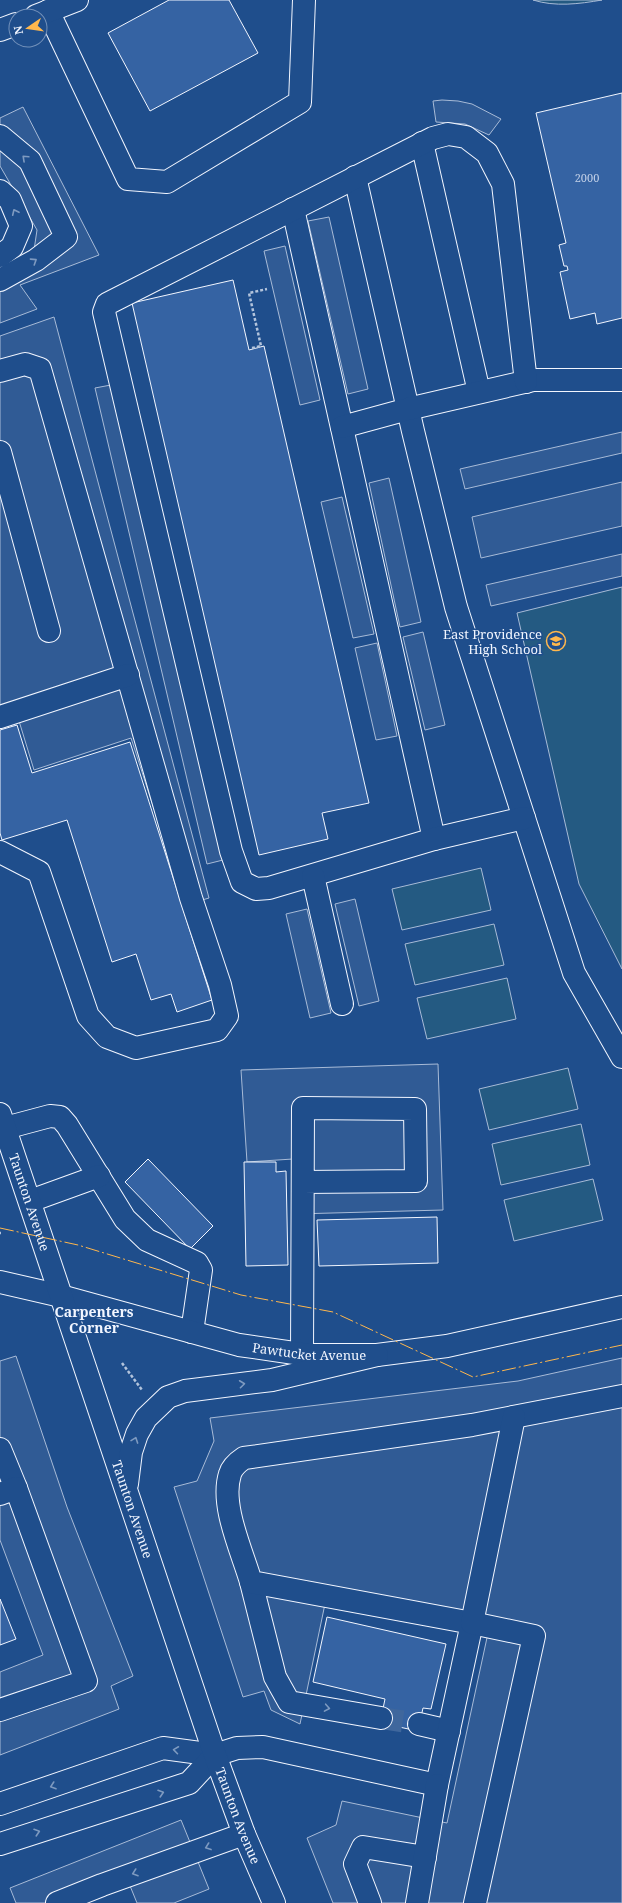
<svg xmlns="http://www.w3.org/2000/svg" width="622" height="1903" font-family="'Noto Serif',serif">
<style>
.green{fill:#245a82;stroke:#a8bbd7}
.parking{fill:#305b95;stroke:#a8bbd7}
.building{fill:#3563a3;stroke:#f2f6ff}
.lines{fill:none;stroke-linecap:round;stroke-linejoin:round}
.minor-tunnel{stroke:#3f679d;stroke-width:22;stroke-dasharray:22 11;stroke-linecap:butt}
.minor-casing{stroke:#f2f6ff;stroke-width:24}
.major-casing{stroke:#f2f6ff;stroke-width:24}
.highway-casing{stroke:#f2f6ff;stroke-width:24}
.path{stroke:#b3c4dc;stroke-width:2.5;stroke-dasharray:3 2;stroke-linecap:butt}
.minor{stroke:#1f4e8c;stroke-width:22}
.major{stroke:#1f4e8c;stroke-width:22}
.highway{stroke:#1f4e8c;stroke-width:22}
.power{stroke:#ffb74d;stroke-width:1;stroke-dasharray:14 3 2 3;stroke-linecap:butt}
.oneway{stroke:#7e9ac0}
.labels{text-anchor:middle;stroke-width:3;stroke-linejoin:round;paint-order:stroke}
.number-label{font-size:11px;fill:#c3d1e8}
.poi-label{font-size:13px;fill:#f2f6ff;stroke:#1f4e8c;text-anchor:end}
.street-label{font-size:13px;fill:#f2f6ff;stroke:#1f4e8c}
.neighbourhood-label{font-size:14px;font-weight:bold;fill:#f2f6ff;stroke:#1f4e8c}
</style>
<rect width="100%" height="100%" fill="#1f4e8c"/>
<!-- green -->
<g class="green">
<path d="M533 0H602C579 4 555 7 533 0Z"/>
<path d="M622 587V969L579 884 517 613Z"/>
<path d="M481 868 491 910 402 930 392 889Z"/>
<path d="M494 924 504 965 415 985 405 944Z"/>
<path d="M507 978 516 1019 427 1039 417 998Z"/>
<path d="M568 1068 578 1109 489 1130 479 1089Z"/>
<path d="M581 1124 590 1165 501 1185 492 1144Z"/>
<path d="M593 1179 603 1220 514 1241 504 1200Z"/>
</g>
<!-- parking -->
<g class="parking">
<path d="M442 100 458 101 472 104 501 119 489 135 465 124 436 122 433 101Z"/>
<path d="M23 107 99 255 20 285 37 309 0 323V271L33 257 37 230 0 166V118Z"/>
<path d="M329 217 368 389 348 394 308 221Z"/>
<path d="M285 246 320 400 300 405 264 251Z"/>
<path d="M54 317 209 898 185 905 131 738 34 770 19 721 0 727V336Z"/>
<path d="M116 384 227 859 207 864 95 388Z"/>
<path d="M622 432V453L465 489 460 469Z"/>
<path d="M389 478 421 622 400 627 369 483Z"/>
<path d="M622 482V526L481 558 472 517Z"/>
<path d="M342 497 374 634 353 638 321 502Z"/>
<path d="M622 554V576L491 606 486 585Z"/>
<path d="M423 632 445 725 425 730 403 637Z"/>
<path d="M377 643 397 736 376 740 355 648Z"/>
<path d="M355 899 379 1001 359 1006 335 904Z"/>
<path d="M307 909 331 1013 310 1018 286 914Z"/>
<path d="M438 1064 443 1210 295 1214 293 1159 247 1162 241 1070Z"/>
<path d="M16 1356 67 1507 133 1676 111 1686 119 1709 0 1755V1672L43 1655 0 1540V1361Z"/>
<path d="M622 1358V1903H333L307 1838 336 1825 342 1801 447 1823 488 1633 326 1599 300 1724 271 1710 264 1691 243 1697 174 1487 197 1481 214 1441 210 1418 518 1381Z"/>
<path d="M181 1820 209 1889 174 1903H137L126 1876 58 1903H16L10 1888Z"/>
</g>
<!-- building -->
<g class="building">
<path d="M169 0H229L258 53 150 111 108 33Z"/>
<path d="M622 93V318L597 324 595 313 570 319 560 272 568 270 567 266H564L559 245 566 243 536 113Z"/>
<path d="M233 280 249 350 264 346 369 803 322 813 328 839 259 855 132 303Z"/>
<path d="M17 725 32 773 130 742 212 1000 177 1012 171 994 151 1000 136 954 112 962 67 820 2 840 0 833V730Z"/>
<path d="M148 1159 213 1226 190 1249 125 1182Z"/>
<path d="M244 1162H276V1172L286 1171 288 1265 246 1266Z"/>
<path d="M437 1217 438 1263 319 1266 317 1220Z"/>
<path d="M0 1599 16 1639 0 1645Z"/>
<path d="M327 1617 446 1644 431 1709 423 1708 418 1731 380 1723 385 1699 313 1682Z"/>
</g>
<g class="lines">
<!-- minor-tunnel -->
<path class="minor-tunnel" d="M381 1718 419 1724"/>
<!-- minor casing -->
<g class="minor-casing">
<g id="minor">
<path d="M48 11 128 179 167 182 300 102 304 0"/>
<path d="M36 16 77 0"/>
<path d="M0 30 16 24"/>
<path d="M0 136 30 161 66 237 36 260 0 280"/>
<path d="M422 143 479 392"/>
<path d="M355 177 413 431 456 607 574 973 622 1057"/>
<path d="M0 191 10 200 21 226 12 247 0 256"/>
<path d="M293 209 434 839"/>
<path d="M0 371 25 364 40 369 191 898 220 985 227 1016 217 1030 136 1048 107 1037 88 1016 39 872 0 852"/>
<path d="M342 427 408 409 533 380H622"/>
<path d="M0 452 49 631"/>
<path d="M0 717 128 675"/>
<path d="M524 818 434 839 269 888 256 889 242 882 231 851 104 312 107 304 433 138 448 134 466 137 487 153 503 184 526 382"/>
<path d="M313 876 342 1004"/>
<path d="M5 1128 50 1116 60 1117 67 1125 125 1219 147 1240 197 1263 201 1270 192 1332"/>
<path d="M30 1201 99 1176"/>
<path d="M302 1354 303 1108 415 1109 416 1181 303 1182"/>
<path d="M0 1449 16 1488"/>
<path d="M0 1494 16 1488 86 1681 0 1710"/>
<path d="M251 1582 275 1677 289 1702 381 1718"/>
<path d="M419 1724 449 1731"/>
<path d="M0 1804 163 1748 215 1755 237 1748 263 1747 437 1785 472 1623 251 1582C242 1551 220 1505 230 1474 232 1467 238 1462 244 1458L472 1425 622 1396"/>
<path d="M0 1844 189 1783 215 1755"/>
<path d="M57 1903 102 1885 244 1834"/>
<path d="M370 1903 355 1864 363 1847 425 1857"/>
<path d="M417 1903 437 1785"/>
<path d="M475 1903 534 1636 472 1623 514 1417"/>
</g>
</g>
<!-- major casing -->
<g class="major-casing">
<g id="major">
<path id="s1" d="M0 1282 61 1296 239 1345 308 1355H377L447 1346 622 1307"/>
</g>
</g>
<!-- highway casing -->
<g class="highway-casing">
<g id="highway">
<path id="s2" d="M0 1114 215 1755 244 1834 274 1903"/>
<path d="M127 1484 131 1452 137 1434 146 1418 168 1397 185 1391 272 1380 377 1355"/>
</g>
</g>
<!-- path -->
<g class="path">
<path d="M252 348 261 346 249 293 267 289"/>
<path d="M0 1233H1"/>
<path d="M122 1363 142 1390"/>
</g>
<!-- minor -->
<use href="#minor" class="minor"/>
<!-- major -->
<use href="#major" class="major"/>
<!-- highway -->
<use href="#highway" class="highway"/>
<!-- power -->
<path class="power" d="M0 1228 78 1245 241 1295 333 1312 473 1377 622 1345"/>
</g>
<!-- one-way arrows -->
<defs><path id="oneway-chevron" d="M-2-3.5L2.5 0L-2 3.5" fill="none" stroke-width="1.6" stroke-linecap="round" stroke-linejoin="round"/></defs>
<g class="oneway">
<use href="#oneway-chevron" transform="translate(25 158) rotate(-137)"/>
<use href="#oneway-chevron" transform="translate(15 212) rotate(-115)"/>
<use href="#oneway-chevron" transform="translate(34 261) rotate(-33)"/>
<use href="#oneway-chevron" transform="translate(242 1384) rotate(-7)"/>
<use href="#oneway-chevron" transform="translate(135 1440) rotate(-70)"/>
<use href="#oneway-chevron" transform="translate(327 1708) rotate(10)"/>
<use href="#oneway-chevron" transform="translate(176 1750) rotate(-172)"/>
<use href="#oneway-chevron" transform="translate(53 1786) rotate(161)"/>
<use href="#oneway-chevron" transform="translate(161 1793) rotate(-18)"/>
<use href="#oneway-chevron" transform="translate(37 1832) rotate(-18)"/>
<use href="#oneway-chevron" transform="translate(208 1847) rotate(160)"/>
<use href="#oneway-chevron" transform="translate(135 1873) rotate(161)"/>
</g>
<!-- icons -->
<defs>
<g id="school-ring" transform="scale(1)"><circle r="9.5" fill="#1f4e8c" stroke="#ffb74d" stroke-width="1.5"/><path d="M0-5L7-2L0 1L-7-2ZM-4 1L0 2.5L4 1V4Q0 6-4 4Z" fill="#ffb74d"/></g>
</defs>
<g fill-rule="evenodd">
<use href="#school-ring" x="556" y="641"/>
</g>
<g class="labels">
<!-- number labels -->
<g class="number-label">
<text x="587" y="182">2000</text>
</g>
<!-- poi labels -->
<g class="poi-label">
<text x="542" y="639">East Providence<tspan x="542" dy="15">High School</tspan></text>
</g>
<!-- street labels -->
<g class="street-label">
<text dy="5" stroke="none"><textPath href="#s2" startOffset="93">Taunton Avenue</textPath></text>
<text dy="5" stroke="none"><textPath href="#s1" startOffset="318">Pawtucket Avenue</textPath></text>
<text dy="5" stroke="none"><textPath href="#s2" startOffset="417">Taunton Avenue</textPath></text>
<text dy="5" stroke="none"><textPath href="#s2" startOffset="741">Taunton Avenue</textPath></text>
</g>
<!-- neighbourhood labels -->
<g class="neighbourhood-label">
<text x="94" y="1317">Carpenters<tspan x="94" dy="16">Corner</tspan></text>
</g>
</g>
<!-- north arrow -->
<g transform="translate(28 28) rotate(257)"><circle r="19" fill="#1f4e8c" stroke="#7391ba"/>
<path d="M0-3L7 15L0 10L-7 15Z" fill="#ffb74d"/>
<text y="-6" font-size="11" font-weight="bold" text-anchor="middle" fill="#f2f6ff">N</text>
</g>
</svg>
